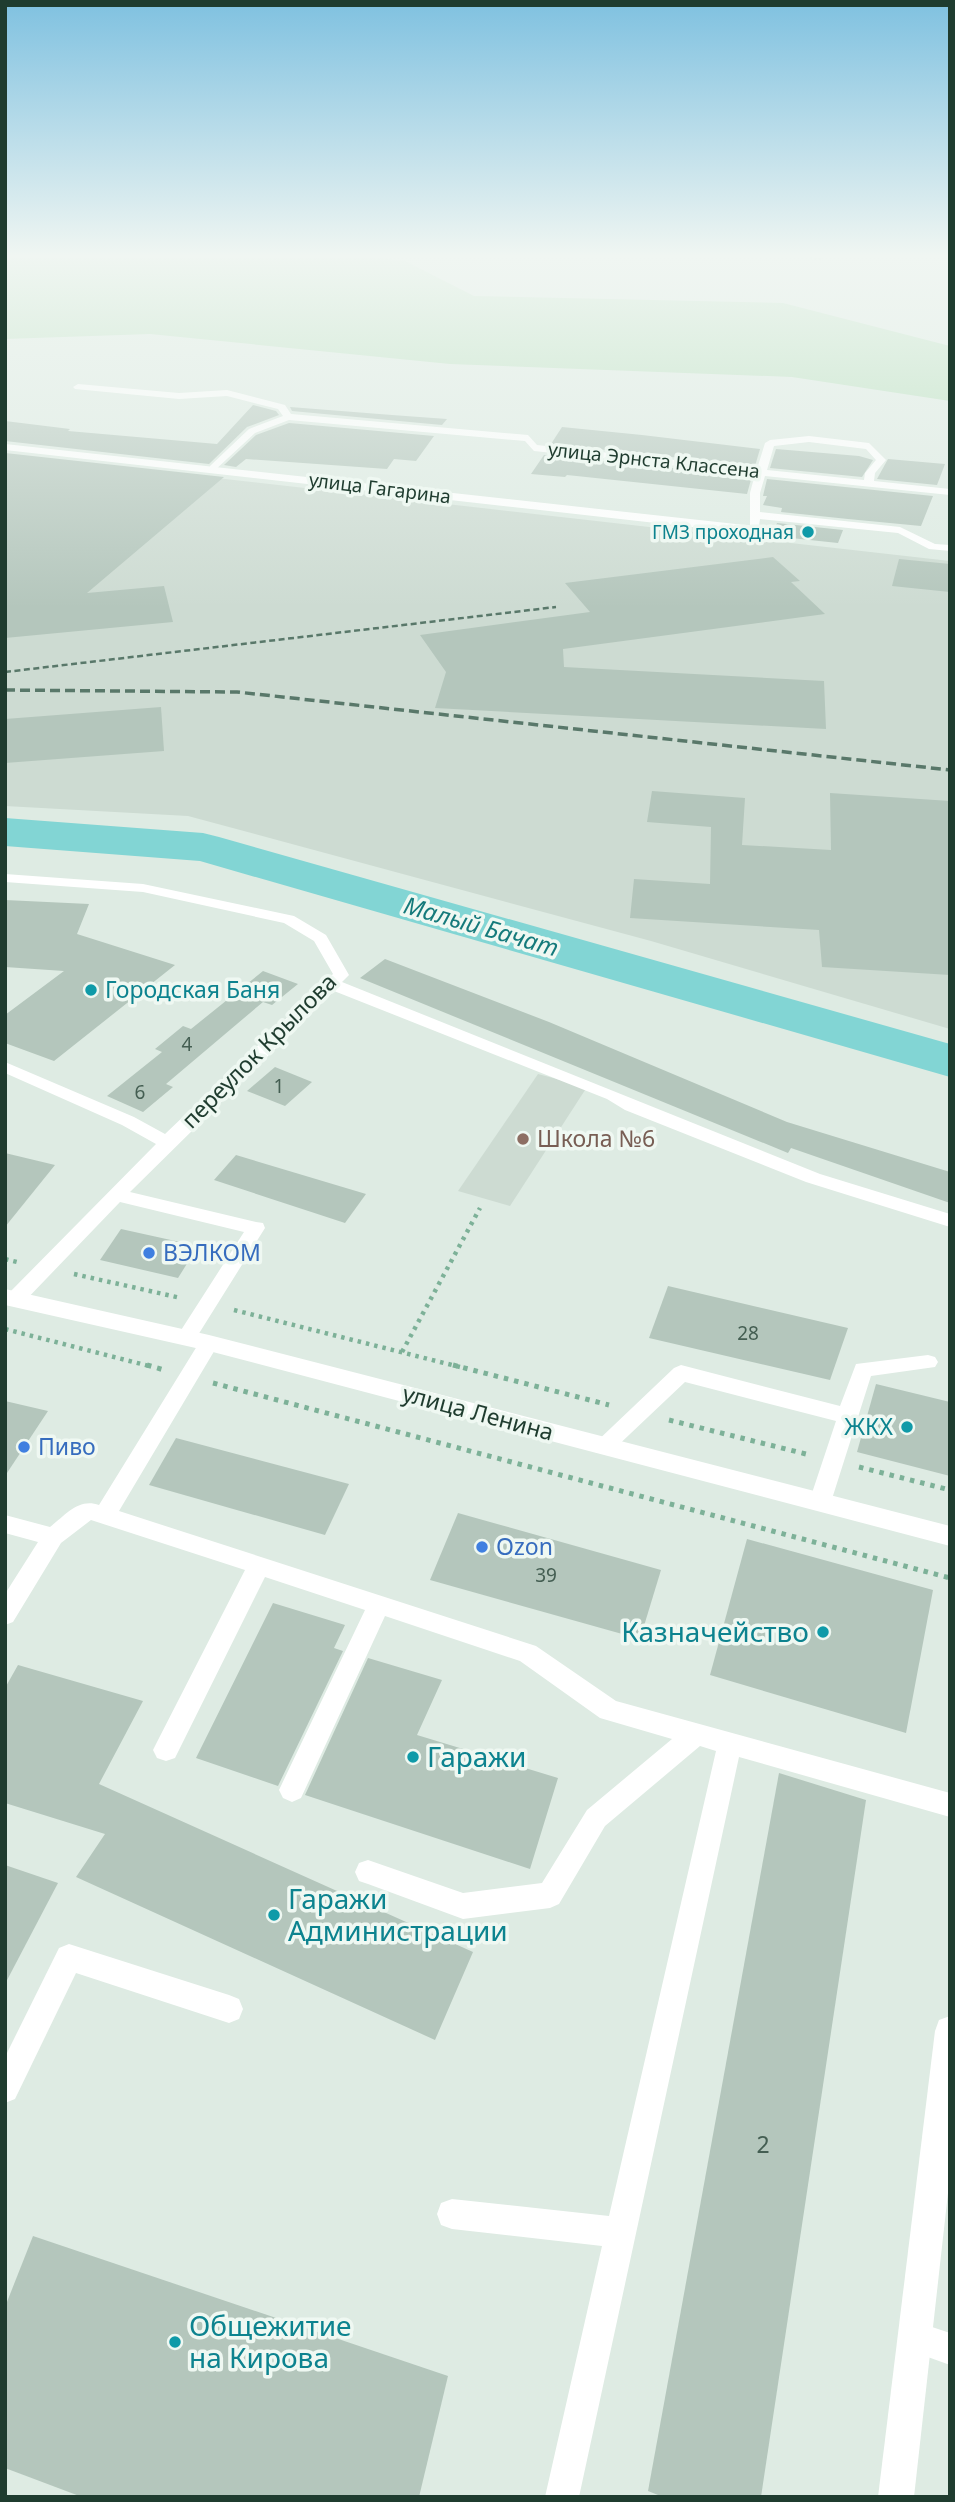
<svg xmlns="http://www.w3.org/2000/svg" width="955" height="2502" font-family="'Noto Sans',sans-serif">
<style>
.built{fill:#cddbd2}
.green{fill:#b5deba}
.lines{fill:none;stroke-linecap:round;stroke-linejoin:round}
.river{fill:#82d5d4;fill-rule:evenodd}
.building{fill:#b4c6bc}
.path-far2{stroke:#7db198;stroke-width:2;stroke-dasharray:2 2.5;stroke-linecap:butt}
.path-far1{stroke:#7db198;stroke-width:4.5;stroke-dasharray:3.5 5;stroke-linecap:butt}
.path{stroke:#7db198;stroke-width:5;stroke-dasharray:4.5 6;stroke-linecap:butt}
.service{fill:#fff;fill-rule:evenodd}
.minor{fill:#fff;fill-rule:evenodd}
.tertiary{fill:#fff;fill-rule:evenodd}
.rail-far1{stroke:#59786a;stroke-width:2.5;stroke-dasharray:6 3.5;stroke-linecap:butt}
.rail{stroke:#59786a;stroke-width:3.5;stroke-dasharray:10 5;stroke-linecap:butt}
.culture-dot{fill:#0f9aa8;stroke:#eff8f2;stroke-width:2.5}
.education-dot{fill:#8d6e63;stroke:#eff8f2;stroke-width:2.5}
.shop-dot{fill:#3f7fe0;stroke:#eff8f2;stroke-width:2.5}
.labels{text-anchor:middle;stroke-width:7;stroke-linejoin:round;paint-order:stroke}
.far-street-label{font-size:19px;fill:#1f3c2f;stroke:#eff8f2}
.far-culture-label{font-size:19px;fill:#0d838f;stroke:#eff8f2;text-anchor:end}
.number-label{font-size:19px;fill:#445e52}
.culture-label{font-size:23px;fill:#0d838f;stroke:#eff8f2;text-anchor:start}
.street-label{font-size:23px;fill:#1f3c2f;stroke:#eff8f2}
.education-label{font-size:23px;fill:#785e54;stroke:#eff8f2;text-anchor:start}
.shop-label{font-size:23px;fill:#366cbe;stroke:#eff8f2;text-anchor:start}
.near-number-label{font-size:23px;fill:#445e52}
.water-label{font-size:24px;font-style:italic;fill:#157a7b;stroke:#eff8f2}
.near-culture-label{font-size:28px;fill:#0d838f;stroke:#eff8f2;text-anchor:start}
</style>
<rect width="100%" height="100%" fill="#deebe3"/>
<!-- built -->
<g class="built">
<path d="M5 454 950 561V1029L651 941 188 816 5 806Z"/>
<path d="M538 1074 587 1087 510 1206 458 1191Z"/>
</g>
<!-- green -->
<path class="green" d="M5 258H380L405 261 474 296 783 303 950 346V401L792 377 450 364 150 334 5 339Z"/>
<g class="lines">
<!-- river -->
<path class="river" d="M5 818 203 833 219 837 950 1044V1077L200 861 5 846Z"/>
</g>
<!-- building -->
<g class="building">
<path d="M253 405 276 411 279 415 247 427 209 464 5 441V421L70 429 68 431 217 444Z"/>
<path d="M290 407 392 415 447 419 442 425 292 411Z"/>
<path d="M289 423 434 436 416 461 394 459 387 469 246 459 236 467 224 465 256 435Z"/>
<path d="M562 427 642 435 760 449 755 466 551 444Z"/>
<path d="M776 449 859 456 873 460 862 477 770 468Z"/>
<path d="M5 453 224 477 87 593 164 586 173 622 5 638Z"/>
<path d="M544 455 752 476 747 494 567 475 565 477 531 474Z"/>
<path d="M888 459 945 464 937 485 877 479Z"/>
<path d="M767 479 933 496 921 526 848 519 781 512 782 508 763 505 767 496H763Z"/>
<path d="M777 523 843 530 838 543 772 536Z"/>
<path d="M773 557 800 581 791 582 825 614 563 649 564 667 824 681 826 729 435 708 446 672 420 635 590 612 565 583Z"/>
<path d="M899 559 950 564V592L892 586Z"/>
<path d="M161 707 164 751 5 763V719Z"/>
<path d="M652 791 745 798 742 845 831 850 830 793 950 801V975L822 967 819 930 630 918 634 879 710 884 711 827 647 822Z"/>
<path d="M5 900 89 904 77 934 175 965 54 1061 5 1043V1015L64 971 5 967Z"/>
<path d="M385 959 549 1022 787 1122 950 1172V1203L791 1148 788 1153 360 978Z"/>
<path d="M263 971 298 984 272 1005 263 1002 166 1084 173 1087 143 1112 107 1096 162 1052 155 1049 183 1026 191 1029Z"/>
<path d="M275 1067 312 1082 285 1106 247 1091Z"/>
<path d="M5 1153 55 1165 5 1227Z"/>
<path d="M236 1155 366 1194 345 1223 214 1180Z"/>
<path d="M121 1229 198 1246 178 1278 100 1260Z"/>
<path d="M668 1286 848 1328 830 1380 649 1338Z"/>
<path d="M876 1384 950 1402V1476L857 1452Z"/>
<path d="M5 1401 48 1411 5 1476Z"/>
<path d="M176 1438 349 1484 325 1535 149 1485Z"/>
<path d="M458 1513 661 1570 640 1639 430 1580Z"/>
<path d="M747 1539 933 1590 906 1733 710 1675Z"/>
<path d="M273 1603 345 1625 334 1648 343 1651 278 1786 196 1758Z"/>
<path d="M368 1658 442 1680 417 1735 558 1778 530 1869 305 1795Z"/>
<path d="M18 1665 143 1701 99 1784 473 1952 435 2040 76 1877 105 1834 5 1803V1688Z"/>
<path d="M779 1773 866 1800 761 2497H663L648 2491Z"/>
<path d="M5 1865 58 1883 5 1984Z"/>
<path d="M33 2236 448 2376 419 2497H82L5 2468V2307Z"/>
</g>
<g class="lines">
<!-- path-far2 -->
<path class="path-far2" d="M810 258 821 259"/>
<!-- path-far1 -->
<g class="path-far1">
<path d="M5 1259 17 1262"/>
<path d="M74 1274 181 1298"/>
<path d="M234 1310 460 1367"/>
<path d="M5 1329 153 1367"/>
<path d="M402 1352 480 1208"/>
</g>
<!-- path -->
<g class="path">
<path d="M147 1365 164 1370"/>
<path d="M453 1365 609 1405"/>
<path d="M213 1383 950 1578"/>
<path d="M669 1420 806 1454"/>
<path d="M859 1467 950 1490"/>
</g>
<!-- service -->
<g class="service">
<path d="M78 384 179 393 227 390 285 405 291 414 528 435 537 445 757 469 765 443 770 440 809 436 869 443 886 460 875 473 874 481 950 489V495L765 476 760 493V512L900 527 935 544 950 545V551L929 549 898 533 760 519 758 532H750V493L755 474 534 451 525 441 289 420 255 433 214 471 210 470V466L249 429 283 416 278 409 227 396 179 399 75 389 73 387ZM809 442 866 449 876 460 865 473 864 480 767 470 774 446Z"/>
<path d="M5 874 143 884 294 916 326 935 349 975 342 982 820 1174 950 1214V1227L806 1182 625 1110 607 1099 334 991 130 1192 256 1222 263 1223 265 1228 193 1343 186 1345 179 1343 176 1338 244 1232 120 1202 22 1304H8L5 1299 8 1294 156 1144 122 1125 5 1073V1062L134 1117 165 1134 333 974 314 941 284 923 143 892 5 882Z"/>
<path d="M209 1336 216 1338 219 1343 119 1511 536 1646 616 1701 950 1793V1817L739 1757 579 2497H545L602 2246 452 2229 441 2225 437 2214 441 2203 452 2199 609 2216 716 1751 700 1746 605 1826 559 1904 550 1908 463 1919 368 1884 359 1881 355 1872 359 1863 368 1860 463 1893 542 1883 587 1810 672 1739 600 1718 520 1661 385 1616 301 1798 292 1802 283 1798 279 1790 365 1610 265 1577 175 1758 166 1761 157 1758 153 1750 157 1742 245 1570 91 1520 61 1543 13 1622 5 1625V1594L38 1542 5 1533V1515L50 1527C66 1515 78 1498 99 1505L202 1338Z"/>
<path d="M928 1355 935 1357 938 1362 935 1367 871 1376 831 1502 828 1508 820 1511 812 1508 809 1502 836 1421 685 1382 611 1452 603 1454 595 1452 592 1446 674 1368 681 1365 840 1406 856 1364Z"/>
<path d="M69 1944 229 1995 239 1999 243 2009 239 2019 229 2023 76 1973 15 2099 5 2103V2057L59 1948Z"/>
<path d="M914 2321 950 2333V2365L903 2348 898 2337 903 2326Z"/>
</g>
<!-- minor -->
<path class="minor" d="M950 2016V2175L914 2497H878L935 2031 939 2020Z"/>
<!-- tertiary -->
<g class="tertiary">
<path d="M5 444 754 526 760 530 754 534 5 450Z"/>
<path d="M5 1289 209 1335 950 1526V1546L209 1351 5 1305Z"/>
</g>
<!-- rail-far1 -->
<path class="rail-far1" d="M5 672 556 607"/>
<!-- rail -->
<path class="rail" d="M5 690 237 692 950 770"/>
</g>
<!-- sky -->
<linearGradient id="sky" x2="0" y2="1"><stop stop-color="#7fc1e0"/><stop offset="0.42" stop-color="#f0f6f2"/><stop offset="1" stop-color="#f0f6f2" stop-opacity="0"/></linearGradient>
<rect width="955" height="608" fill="url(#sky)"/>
<!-- markers -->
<g class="culture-dot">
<circle cx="808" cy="532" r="7"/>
<circle cx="91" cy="990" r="7"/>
<circle cx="907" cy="1427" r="7"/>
<circle cx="823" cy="1632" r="7"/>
<circle cx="413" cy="1757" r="7"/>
<circle cx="274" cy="1915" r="7"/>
<circle cx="175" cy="2342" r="7"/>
</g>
<circle class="education-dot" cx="523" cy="1139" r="7"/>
<g class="shop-dot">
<circle cx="149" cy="1253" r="7"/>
<circle cx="24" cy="1447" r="7"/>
<circle cx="482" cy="1547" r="7"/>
</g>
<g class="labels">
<!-- far-street labels -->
<g class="far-street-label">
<text transform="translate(654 460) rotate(6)" y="7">улица Эрнста Классена</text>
<text transform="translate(380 488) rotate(7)" y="7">улица Гагарина</text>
</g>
<!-- far-culture labels -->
<g class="far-culture-label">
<text x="794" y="539">ГМЗ проходная</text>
</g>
<!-- number labels -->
<g class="number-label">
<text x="187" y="1051">4</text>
<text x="279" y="1093">1</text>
<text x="140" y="1099">6</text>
<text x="748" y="1340">28</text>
<text x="546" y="1582">39</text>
</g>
<!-- culture labels -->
<g class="culture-label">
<text x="105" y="998">Городская Баня</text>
<text x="893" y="1435" text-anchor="end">ЖКХ</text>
</g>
<!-- street labels -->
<g class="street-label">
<text transform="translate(259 1051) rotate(-45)" y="8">переулок Крылова</text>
<text transform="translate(478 1413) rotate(15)" y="8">улица Ленина</text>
</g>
<!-- education labels -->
<g class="education-label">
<text x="537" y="1147">Школа №6</text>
</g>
<!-- shop labels -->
<g class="shop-label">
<text x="163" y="1261">ВЭЛКОМ</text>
<text x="38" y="1455">Пиво</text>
<text x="496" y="1555">Ozon</text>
</g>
<!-- near-number labels -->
<g class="near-number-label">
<text x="763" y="2153">2</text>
</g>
<!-- water labels -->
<g class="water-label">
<text transform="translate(481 927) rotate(16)" y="8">Малый Бачат</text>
</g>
<!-- near-culture labels -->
<g class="near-culture-label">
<text x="809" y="1642" text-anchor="end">Казначейство</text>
<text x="427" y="1767">Гаражи</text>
<text x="288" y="1909">Гаражи<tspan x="288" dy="32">Администрации</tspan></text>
<text x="189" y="2336">Общежитие<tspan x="189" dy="32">на Кирова</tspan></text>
</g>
</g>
<!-- border -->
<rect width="955" height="2502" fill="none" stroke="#1f3c2f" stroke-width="14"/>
</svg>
